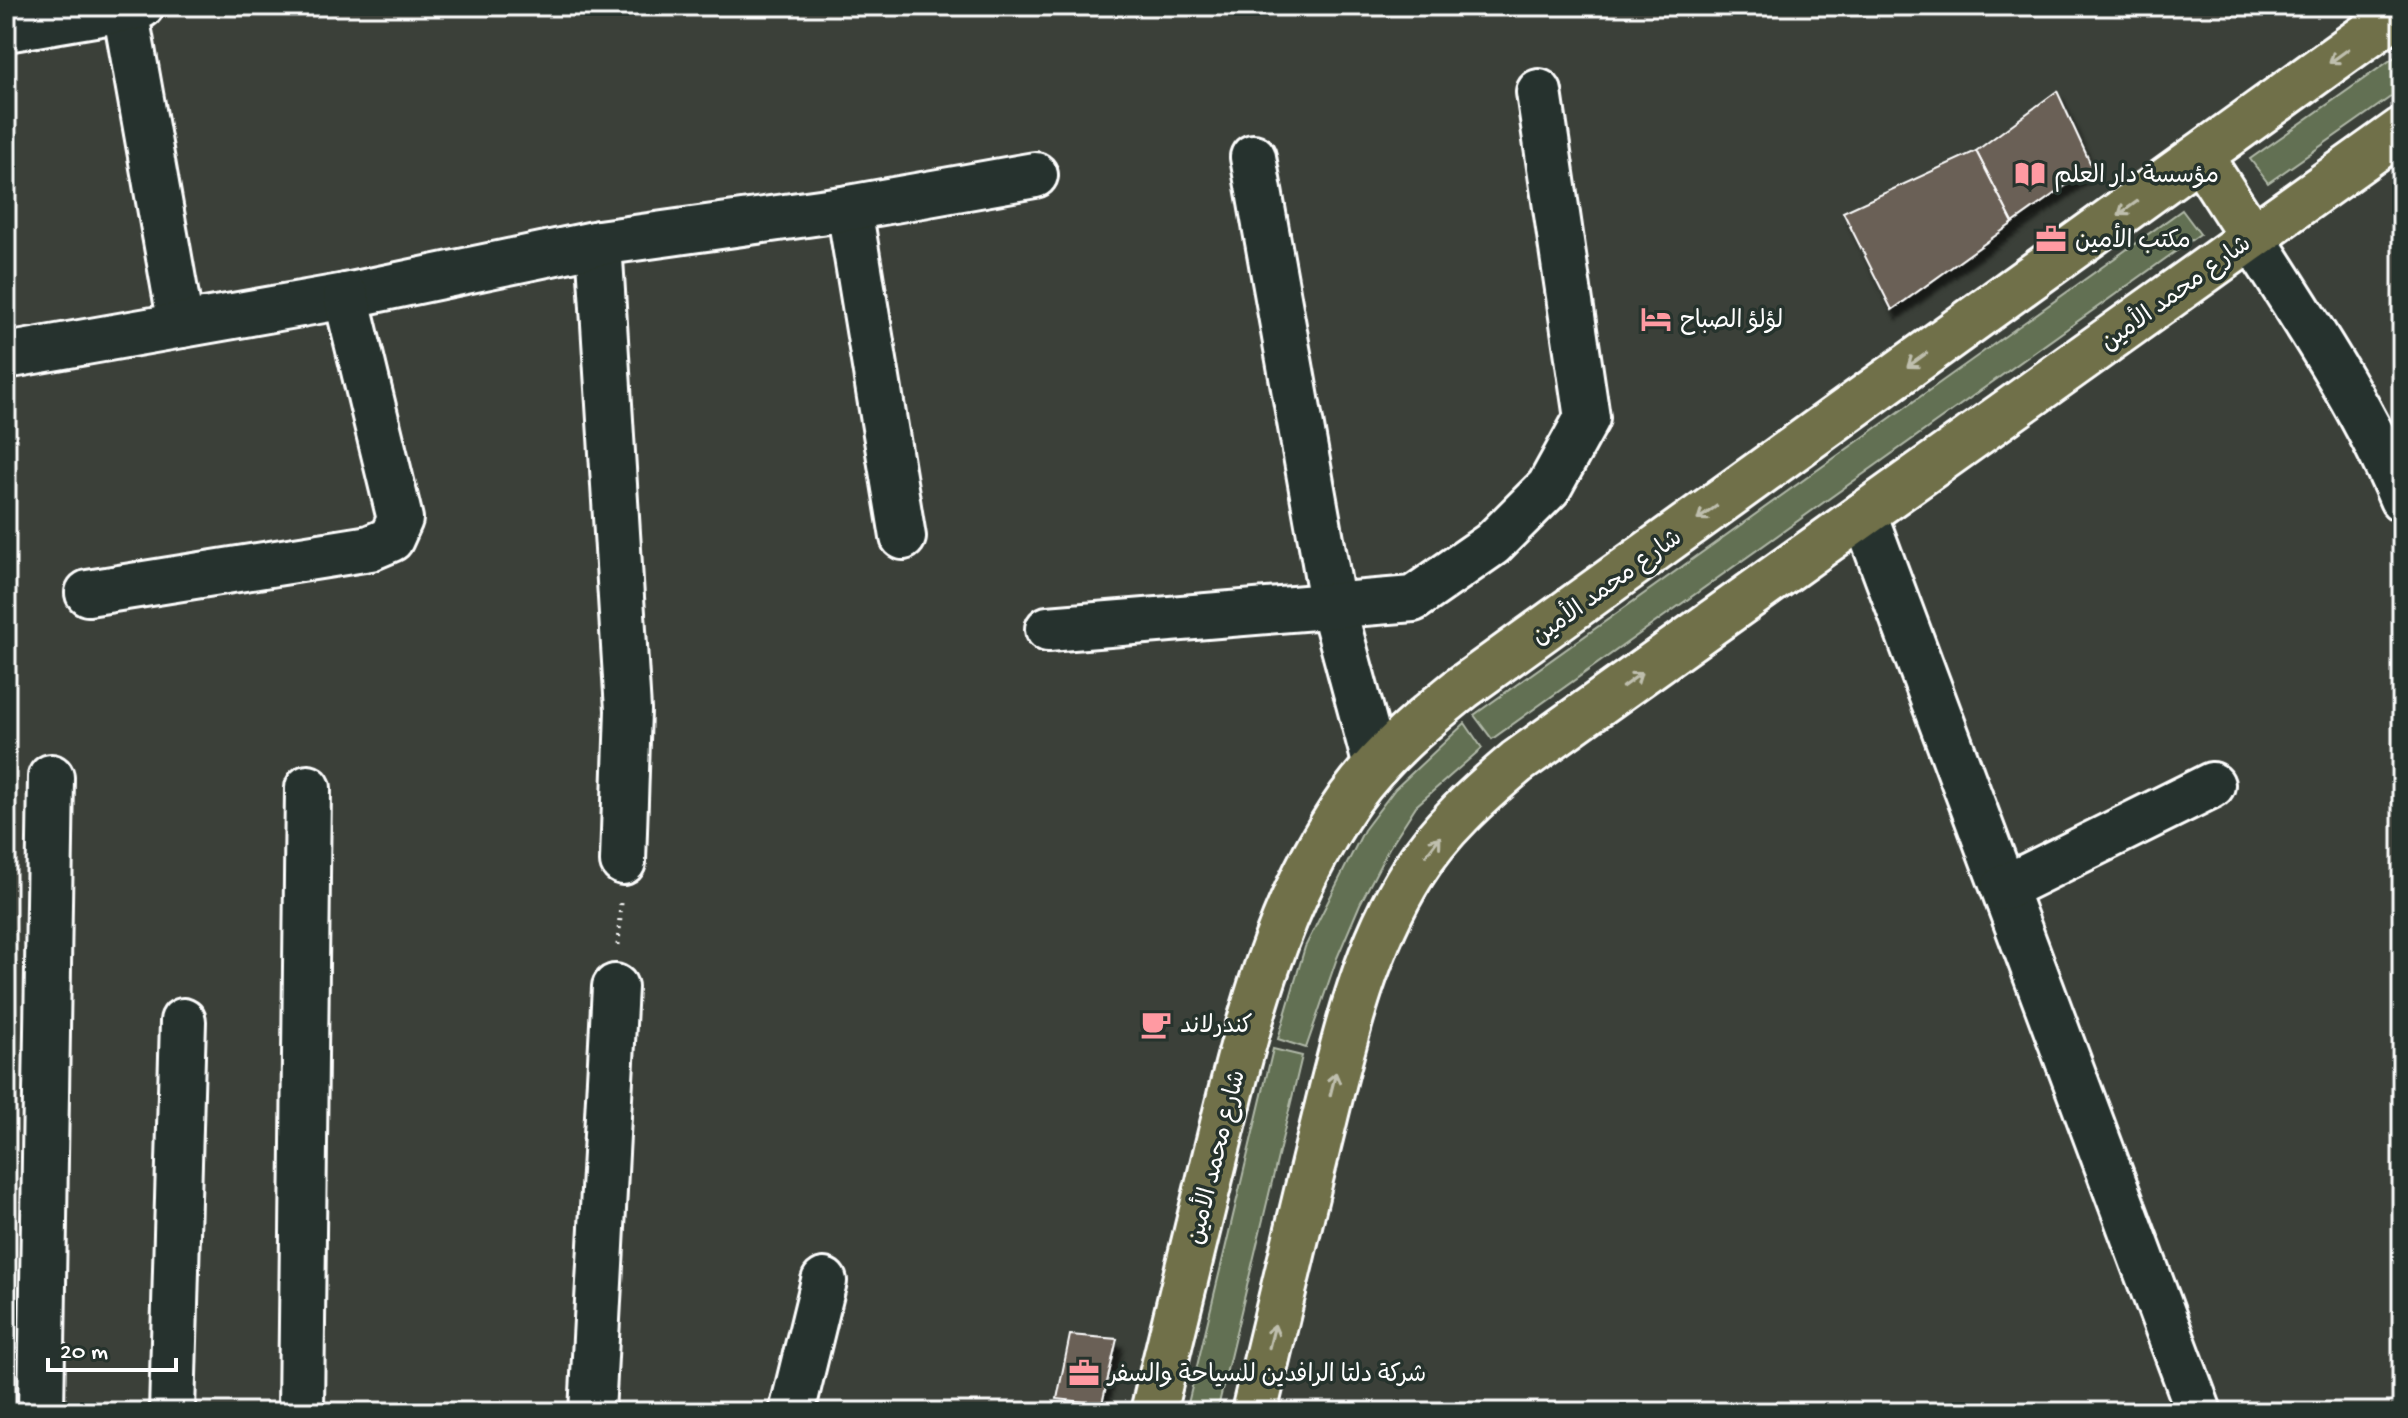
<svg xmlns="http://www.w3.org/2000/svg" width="2408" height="1418" font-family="'Gochi Hand','Playpen Sans Arabic',sans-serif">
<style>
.green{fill:#627052;stroke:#b0b8a8;stroke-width:2}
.building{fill:#6b6056;stroke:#fff;stroke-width:2;filter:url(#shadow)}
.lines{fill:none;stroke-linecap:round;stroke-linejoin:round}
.minor-casing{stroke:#fff;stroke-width:50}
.major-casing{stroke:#fff;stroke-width:50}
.path{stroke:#fff;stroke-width:5;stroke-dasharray:2 6;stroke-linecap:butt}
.minor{stroke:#26332d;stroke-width:44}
.major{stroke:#70704a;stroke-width:44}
.oneway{stroke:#bfbfae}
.labels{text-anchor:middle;stroke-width:7;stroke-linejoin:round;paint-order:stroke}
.poi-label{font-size:24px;fill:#fff;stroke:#26332d;text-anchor:start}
.street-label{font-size:24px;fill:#fff;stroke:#26332d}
</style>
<defs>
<filter id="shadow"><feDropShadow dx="5" dy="9" stdDeviation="2" flood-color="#0009"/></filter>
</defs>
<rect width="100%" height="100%" fill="#3b4039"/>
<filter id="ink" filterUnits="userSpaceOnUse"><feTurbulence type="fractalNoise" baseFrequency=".0125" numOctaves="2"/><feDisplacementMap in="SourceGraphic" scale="16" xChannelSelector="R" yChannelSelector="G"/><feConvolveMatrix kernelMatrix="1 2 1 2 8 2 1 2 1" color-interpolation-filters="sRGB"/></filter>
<g filter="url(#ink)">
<!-- green -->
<g class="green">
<path d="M2402 52V89L2268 183 2250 159Z"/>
<path d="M2182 210 2200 234 1492 739 1474 715Z"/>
<path d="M1465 723 1482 748 1416 806 1389 848 1360 904 1337 958 1306 1048 1278 1039 1305 947 1364 830 1395 789Z"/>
<path d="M1273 1049 1302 1056 1217 1412H1186Z"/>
</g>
<!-- building -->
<g class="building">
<path d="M2057 91 2092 167 2013 223 1976 151Z"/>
<path d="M1976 151 2013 223 1892 310 1843 212Z"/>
<path d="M1070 1335 1117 1339 1102 1404 1057 1399Z"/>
</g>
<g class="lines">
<!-- minor casing -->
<g class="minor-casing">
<g id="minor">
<path d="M125 9 181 325"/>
<path d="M6 29 141 6"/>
<path d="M1253 157 1333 607 1376 766"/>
<path d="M849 208 903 537"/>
<path d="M2252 237C2306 322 2363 406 2402 499"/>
<path d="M599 243 628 710 623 862"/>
<path d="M6 356 346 296 599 243 849 208 1035 175"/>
<path d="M1864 514 2199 1412"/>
<path d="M88 593 370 548 391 539 400 519 346 296"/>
<path d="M1048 629 1413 599 1492 544 1549 487 1587 418 1539 92"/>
<path d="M2004 888 2212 785"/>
<path d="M41 1412 51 777"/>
<path d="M172 1412 183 1021"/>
<path d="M301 1412 308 788"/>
<path d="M592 1412 615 987"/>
<path d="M792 1412 824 1281"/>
</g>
</g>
<!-- major casing -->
<g class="major-casing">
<g id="major">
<path d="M2200 156 2252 237"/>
<path d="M1153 1412C1174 1326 1195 1239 1216 1153 1246 1030 1276 903 1350 798 1381 755 1421 721 1462 688L2402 10"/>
<path d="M1254 1412C1275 1323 1297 1235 1318 1146 1341 1053 1361 954 1413 872 1440 829 1478 795 1517 762L2402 130"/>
</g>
</g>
<!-- path -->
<path class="path" d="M618 945 621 903"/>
<!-- minor -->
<use href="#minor" class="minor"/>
<!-- major -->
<use href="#major" class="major"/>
</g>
<!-- one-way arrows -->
<defs><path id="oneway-shaft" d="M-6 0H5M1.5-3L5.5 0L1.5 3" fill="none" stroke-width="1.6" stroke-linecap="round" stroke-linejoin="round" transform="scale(2)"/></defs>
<g class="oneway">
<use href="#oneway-shaft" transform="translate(2339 56) rotate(144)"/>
<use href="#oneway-shaft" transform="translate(2128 208) rotate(144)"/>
<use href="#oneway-shaft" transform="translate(1917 360) rotate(144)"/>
<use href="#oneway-shaft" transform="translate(1707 513) rotate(144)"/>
<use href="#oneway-shaft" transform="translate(1632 680) rotate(-36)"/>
<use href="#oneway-shaft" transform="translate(1433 846) rotate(-52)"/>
<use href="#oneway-shaft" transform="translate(1333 1084) rotate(-76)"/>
<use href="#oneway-shaft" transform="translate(1272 1336) rotate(-76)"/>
</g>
</g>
<!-- icons -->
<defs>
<g id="library-bare" transform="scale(2.4)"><path d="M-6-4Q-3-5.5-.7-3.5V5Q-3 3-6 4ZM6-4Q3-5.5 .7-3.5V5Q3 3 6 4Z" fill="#ff9aa2" stroke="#26332d" stroke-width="2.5" paint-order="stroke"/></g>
<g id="office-bare" transform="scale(2.4)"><path d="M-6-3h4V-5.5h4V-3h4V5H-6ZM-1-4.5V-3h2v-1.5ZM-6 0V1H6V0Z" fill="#ff9aa2" stroke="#26332d" stroke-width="2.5" paint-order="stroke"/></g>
<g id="hotel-bare" transform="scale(2.4)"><path d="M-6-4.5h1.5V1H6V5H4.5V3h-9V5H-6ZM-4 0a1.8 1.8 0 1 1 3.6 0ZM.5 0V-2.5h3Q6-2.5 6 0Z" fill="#ff9aa2" stroke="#26332d" stroke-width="2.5" paint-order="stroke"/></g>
<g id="cafe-bare" transform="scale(2.4)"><path d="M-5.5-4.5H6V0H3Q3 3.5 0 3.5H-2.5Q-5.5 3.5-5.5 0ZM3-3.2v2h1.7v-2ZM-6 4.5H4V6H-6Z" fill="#ff9aa2" stroke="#26332d" stroke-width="2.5" paint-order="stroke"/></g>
</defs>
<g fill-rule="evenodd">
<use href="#library-bare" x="2030" y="174"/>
<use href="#office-bare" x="2051" y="239"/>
<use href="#hotel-bare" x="1656" y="319"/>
<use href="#cafe-bare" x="1156" y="1024"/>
<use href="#office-bare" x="1084" y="1373"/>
</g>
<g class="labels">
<!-- poi labels -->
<g class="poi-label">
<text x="2054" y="182">مؤسسة دار العلم</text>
<text x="2075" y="247">مكتب الأمين</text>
<text x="1680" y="327">لؤلؤ الصباح</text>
<text x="1180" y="1032">كندرلاند</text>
<text x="1108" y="1381">شركة دلتا الرافدين للسياحة والسفر</text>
</g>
<!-- street labels -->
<g class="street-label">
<text transform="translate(2175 292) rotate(-36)" y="8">شارع محمد الأمين</text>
<text transform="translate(1606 586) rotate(-36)" y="8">شارع محمد الأمين</text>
<text transform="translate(1215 1157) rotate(-76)" y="8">شارع محمد الأمين</text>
</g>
</g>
<!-- margin -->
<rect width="2408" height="1418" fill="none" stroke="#26332d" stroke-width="32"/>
<rect x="16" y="16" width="2376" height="1386" fill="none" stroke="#fff" stroke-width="3" filter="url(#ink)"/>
<!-- scale -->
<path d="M48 1358v12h128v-12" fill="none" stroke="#ffffff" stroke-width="4"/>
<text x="60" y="1358" font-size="24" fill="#ffffff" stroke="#26332d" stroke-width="6" paint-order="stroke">20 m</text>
</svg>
